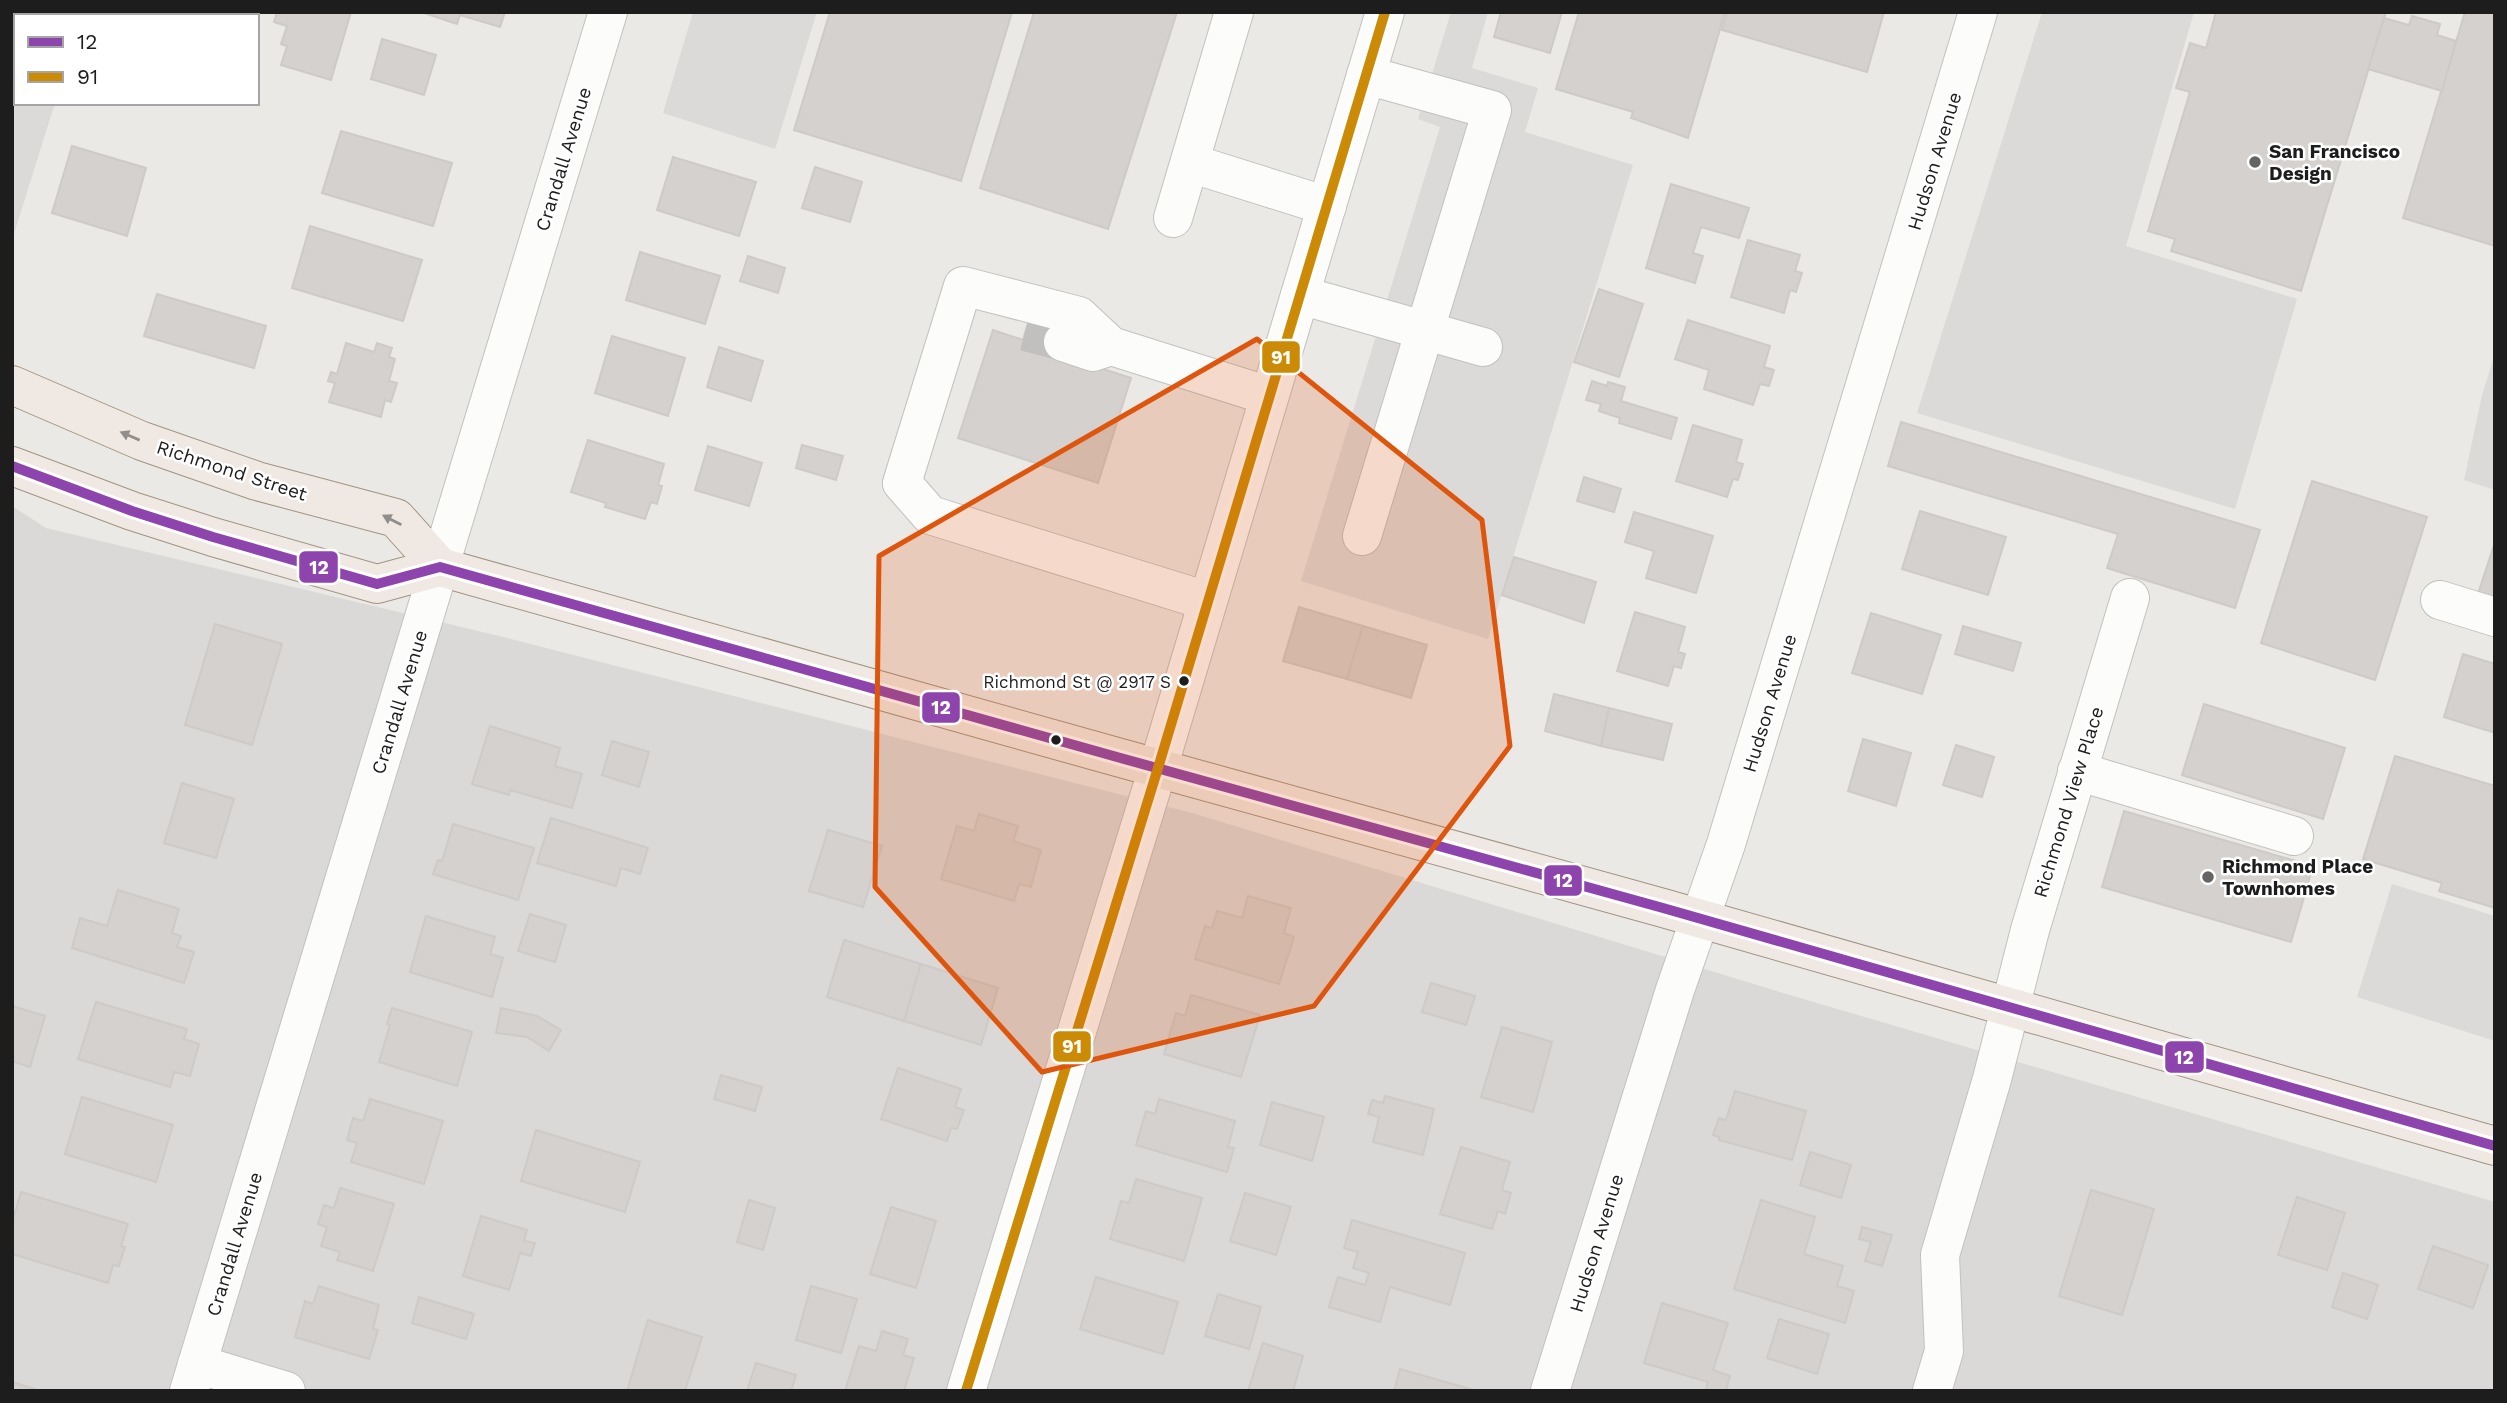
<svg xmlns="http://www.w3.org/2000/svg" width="2507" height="1403" font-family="'Work Sans',sans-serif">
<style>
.residential{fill:#dad9d7}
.parking{fill:#dbdad9}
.building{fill:#d4d1ce;stroke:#cecac7;stroke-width:2}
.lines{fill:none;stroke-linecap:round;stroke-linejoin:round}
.minor-tunnel{stroke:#c2c0be;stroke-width:38;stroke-dasharray:38 19;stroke-linecap:butt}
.minor-casing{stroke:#c2c1c0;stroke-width:40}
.major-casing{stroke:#a19382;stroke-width:40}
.minor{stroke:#fcfcfb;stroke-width:38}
.major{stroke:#f0e9e3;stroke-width:38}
.bus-1-casing{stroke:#fff;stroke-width:16}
.bus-2-casing{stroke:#fff;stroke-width:16}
.bus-1{stroke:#8e44ad;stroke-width:10}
.bus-2{stroke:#cb8b06;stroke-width:10}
.oneway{fill:#918d8a}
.marked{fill:#de560d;fill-opacity:0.2;stroke:#de560d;stroke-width:5;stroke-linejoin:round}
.poi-dot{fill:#656463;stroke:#fff;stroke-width:2.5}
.bus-dot{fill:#1d1d1d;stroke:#fff;stroke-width:2.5}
.labels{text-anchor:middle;stroke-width:5;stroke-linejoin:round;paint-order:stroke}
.bus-label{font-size:17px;fill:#1d1d1d;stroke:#fff;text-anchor:end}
.poi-label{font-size:19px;font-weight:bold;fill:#1d1d1d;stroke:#fff;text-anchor:start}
.street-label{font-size:19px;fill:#1d1d1d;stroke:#fff}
.line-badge{stroke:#fff;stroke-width:2.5}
.badge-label{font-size:19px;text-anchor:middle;font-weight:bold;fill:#fff}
</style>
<rect width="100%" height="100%" fill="#ebe9e6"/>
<!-- residential -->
<path class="residential" d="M12 506 46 528 499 636 1192 813 1783 993 2495 1202V1391H12Z"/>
<!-- parking -->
<g class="parking">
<path d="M693 12H817L775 149 663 113Z"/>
<path d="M1451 12H1488L1472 68 1538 88 1525 132 1633 165 1488 639 1301 581 1440 127 1418 119Z"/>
<path d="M2042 12H2194L2126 246 2297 299 2235 509 1917 413Z"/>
<path d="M12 37 16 38V103H55L12 240Z"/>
<path d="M2495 354V490L2464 480 2482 395Z"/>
<path d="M2392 884 2495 916V1041L2357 997Z"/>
</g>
<!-- building -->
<g class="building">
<path d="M38 12H84L83 16H50Z"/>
<path d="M114 12H191L190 16H113Z"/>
<path d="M277 12H351L331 80 281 65 287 46 281 44 287 26 274 22Z"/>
<path d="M421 12H505L500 27 460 15 457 24Z"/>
<path d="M830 12H1012L961 181 794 130Z"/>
<path d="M1034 12H1177L1108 229 980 188Z"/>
<path d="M1501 12H1562L1550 53 1494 37Z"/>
<path d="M1579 12H1725L1688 138 1631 118 1633 112 1556 89Z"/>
<path d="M1727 12H1884L1867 72 1722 30Z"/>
<path d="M2216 12H2386L2301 291 2171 251 2175 239 2148 231 2190 92 2176 88 2190 43 2206 48Z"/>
<path d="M2465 12H2495V246L2403 218Z"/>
<path d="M2412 16 2440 24 2437 35 2456 41 2442 91 2368 69 2384 18 2409 25Z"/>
<path d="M382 39 436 55 424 95 371 79Z"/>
<path d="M341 131 452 163 433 226 322 193Z"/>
<path d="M72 146 146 168 127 236 52 213Z"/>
<path d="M673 157 756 182 739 236 657 210Z"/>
<path d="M815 167 862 182 850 222 802 208Z"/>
<path d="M1671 184 1749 208 1739 238 1701 227 1693 253 1703 256 1695 283 1646 268Z"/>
<path d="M310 226 422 260 403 321 292 288Z"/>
<path d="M1748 240 1800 255 1795 271 1802 273 1796 292 1790 290 1784 313 1731 297Z"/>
<path d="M640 252 720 276 705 324 626 300Z"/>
<path d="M748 256 785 268 778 293 740 281Z"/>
<path d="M1599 289 1643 304 1619 377 1574 362Z"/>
<path d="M157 294 266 326 254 368 144 336Z"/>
<path d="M1032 309 1070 321 1059 355 1131 378 1098 483 958 438 993 330 1023 340Z"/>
<path d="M1688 320 1770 346 1764 367 1774 370 1769 386 1760 384 1753 405 1704 389 1709 370 1675 359Z"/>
<path d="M612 336 685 358 668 416 595 393Z"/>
<path d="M346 343 374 352 377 343 392 348 389 357 395 359 389 381 397 383 391 402 385 400 381 417 329 402 335 383 328 381 331 372 337 374Z"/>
<path d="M719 347 763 361 751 401 707 387Z"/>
<path d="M1592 381 1607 386 1608 382 1625 387 1621 401 1677 418 1671 439 1619 423 1620 418 1599 411 1601 404 1586 400Z"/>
<path d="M1901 422 2260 530 2235 608 2107 568 2118 534 1888 466Z"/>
<path d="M1693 425 1742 440 1736 462 1743 464 1738 480 1733 479 1727 497 1676 481Z"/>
<path d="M588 440 664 464 658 485 662 486 657 504 651 502 645 519 605 507 606 503 571 492Z"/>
<path d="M802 445 843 456 836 480 796 468Z"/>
<path d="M708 446 762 463 749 506 695 490Z"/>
<path d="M1584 477 1621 489 1614 512 1577 501Z"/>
<path d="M2312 481 2427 517 2375 680 2261 643Z"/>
<path d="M1920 511 2006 537 1988 595 1902 569Z"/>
<path d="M1634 512 1713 536 1696 593 1646 578 1654 551 1625 542Z"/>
<path d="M2495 542V609L2475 603Z"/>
<path d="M1514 557 1596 582 1584 623 1502 595Z"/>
<path d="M1299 607 1363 626 1347 679 1283 661Z"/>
<path d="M1635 612 1685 627 1678 652 1685 654 1681 668 1674 666 1668 686 1617 671Z"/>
<path d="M1871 613 1941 635 1922 694 1852 673Z"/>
<path d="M215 624 282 644 252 745 185 725Z"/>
<path d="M1363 626 1427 645 1411 698 1347 679Z"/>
<path d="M1963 626 2021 643 2013 671 1955 654Z"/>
<path d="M2463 654 2495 664V733L2444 717Z"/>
<path d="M1554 694 1609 708 1601 746 1545 731Z"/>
<path d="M2204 704 2345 748 2323 819 2182 775Z"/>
<path d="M1609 708 1672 724 1663 760 1601 746Z"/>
<path d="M490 726 560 748 555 766 582 774 572 808 510 790 509 795 472 784Z"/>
<path d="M1863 739 1911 753 1896 806 1848 791Z"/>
<path d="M612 741 649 752 639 787 602 775Z"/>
<path d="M1956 745 1994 757 1982 797 1943 785Z"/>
<path d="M2395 756 2495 786V908L2439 891 2442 883 2363 859Z"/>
<path d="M182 783 234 799 216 858 164 843Z"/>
<path d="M2124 811 2313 866 2291 942 2102 887Z"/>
<path d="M979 814 1018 826 1013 841 1041 850 1031 887 1019 884 1014 901 941 879 957 826 974 831Z"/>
<path d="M551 818 648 848 640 874 621 868 616 886 537 863Z"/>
<path d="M453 824 534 848 518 900 433 874 438 860 442 861Z"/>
<path d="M828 830 882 846 863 907 809 891Z"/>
<path d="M118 890 179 909 172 933 181 936 177 947 194 952 184 983 72 948 80 918 107 926Z"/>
<path d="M1248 896 1291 908 1284 933 1294 937 1279 984 1195 959 1205 926 1212 928 1217 911 1242 918Z"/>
<path d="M530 914 566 925 555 962 518 951Z"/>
<path d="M426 916 495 937 490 954 503 958 492 997 410 972Z"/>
<path d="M844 940 921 964 904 1021 827 997Z"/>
<path d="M921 964 998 988 981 1045 904 1021Z"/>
<path d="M1431 983 1475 996 1466 1025 1422 1012Z"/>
<path d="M1191 995 1260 1015 1241 1077 1164 1054 1176 1013 1185 1016Z"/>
<path d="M96 1002 187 1029 184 1039 199 1044 190 1076 174 1072 170 1087 78 1059Z"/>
<path d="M12 1006 45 1016 30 1067 12 1061Z"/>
<path d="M392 1008 472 1032 457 1086 379 1062 390 1025 387 1024Z"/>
<path d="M501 1008 537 1016 561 1030 549 1051 527 1037 496 1033Z"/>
<path d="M1502 1027 1552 1042 1533 1112 1481 1097Z"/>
<path d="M898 1068 961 1089 955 1107 964 1110 957 1129 951 1128 947 1141 881 1119Z"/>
<path d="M721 1075 762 1087 755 1111 714 1099Z"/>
<path d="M1735 1091 1806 1111 1792 1160 1719 1140V1137L1713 1135 1719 1118 1726 1120Z"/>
<path d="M1385 1096 1434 1109 1423 1155 1373 1142 1379 1117 1368 1114 1372 1100 1383 1103Z"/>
<path d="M82 1097 173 1125 156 1182 65 1154Z"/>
<path d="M370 1099 443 1121 424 1184 351 1162 357 1143 347 1140 353 1118 363 1121Z"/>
<path d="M1159 1099 1235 1121 1228 1147 1234 1148 1227 1172 1136 1145 1146 1111 1155 1114Z"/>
<path d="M1272 1102 1324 1117 1312 1161 1260 1145Z"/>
<path d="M536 1130 640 1162 625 1212 521 1181Z"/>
<path d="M1461 1147 1510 1162 1502 1190 1511 1193 1505 1214 1498 1211 1492 1229 1440 1214Z"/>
<path d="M1810 1152 1851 1165 1841 1198 1800 1185Z"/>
<path d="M1136 1179 1202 1198 1184 1261 1110 1239 1121 1201 1129 1203Z"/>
<path d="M340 1188 394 1204 373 1271 337 1260 340 1252 321 1246 327 1227 318 1224 324 1205 334 1208Z"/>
<path d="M2091 1190 2154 1209 2122 1315 2059 1296Z"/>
<path d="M21 1192 128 1224 121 1246 125 1247 119 1266 113 1265 108 1283 12 1254V1215L14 1216Z"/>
<path d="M1245 1193 1291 1207 1276 1255 1230 1241Z"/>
<path d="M2297 1197 2345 1213 2327 1270 2278 1255Z"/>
<path d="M749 1200 775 1208 763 1250 737 1242Z"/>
<path d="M1761 1200 1815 1217 1804 1254 1843 1266 1837 1286 1854 1291 1845 1323 1734 1289Z"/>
<path d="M891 1207 936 1221 916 1288 870 1274Z"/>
<path d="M481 1216 527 1230 524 1241 535 1243 531 1256 520 1253 509 1290 463 1276Z"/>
<path d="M1352 1220 1465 1253 1450 1305 1390 1287 1380 1322 1329 1307 1338 1277 1365 1285 1369 1273 1353 1268 1358 1252 1344 1248Z"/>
<path d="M1862 1227 1892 1235 1882 1266 1865 1261 1871 1242 1859 1239Z"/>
<path d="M2433 1246 2488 1265 2473 1308 2418 1289Z"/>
<path d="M2343 1273 2378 1285 2367 1319 2332 1307Z"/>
<path d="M1096 1277 1178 1302 1163 1354 1080 1329Z"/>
<path d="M319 1286 379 1305 373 1329 378 1330 369 1359 295 1337 305 1301 313 1304Z"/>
<path d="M811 1286 857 1299 841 1353 796 1340Z"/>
<path d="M1218 1294 1261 1307 1249 1349 1205 1336Z"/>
<path d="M419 1297 474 1314 466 1339 412 1323Z"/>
<path d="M1662 1303 1728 1323 1713 1370 1730 1376 1726 1391 1706 1390 1708 1382 1644 1363Z"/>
<path d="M1779 1319 1829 1334 1817 1374 1767 1358Z"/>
<path d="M648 1320 702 1337 685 1391H627Z"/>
<path d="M882 1331 908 1339 903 1355 914 1358 904 1391H845L859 1346 876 1351Z"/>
<path d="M1263 1343 1303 1356 1293 1391H1248Z"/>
<path d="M756 1363 796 1375 791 1391H747Z"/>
<path d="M1400 1369 1477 1391H1394Z"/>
<path d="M12 1382 41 1391H12Z"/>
</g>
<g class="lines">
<!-- minor-tunnel -->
<path class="minor-tunnel" d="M1025 332 1063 342"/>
<!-- minor casing -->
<g class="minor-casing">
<g id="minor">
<path d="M1190 163 1327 206"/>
<path d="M1173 218 1234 12"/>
<path d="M1300 295 1483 347"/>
<path d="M1063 342 1093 352 1111 346"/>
<path d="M1362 536 1492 110 1366 75"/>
<path d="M2440 600 2495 617"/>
<path d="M1207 601 930 515 902 483 963 286 1079 316 1111 346 1269 396"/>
<path d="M2077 771 2294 836"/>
<path d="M197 1364 286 1391"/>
<path d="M189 1391 608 12"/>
<path d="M966 1391 1158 768 1385 12"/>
<path d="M1550 1391 1675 990 1726 844 1978 12"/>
<path d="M1932 1391 1944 1351 1940 1255 1992 1079 2030 930 2130 598"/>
</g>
</g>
<!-- major casing -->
<g class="major-casing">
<g id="major">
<path d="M12 385 142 441 257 481 396 518 440 567"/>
<path d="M12 466 132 511 213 537 377 584 440 567 1117 757 1663 908 2495 1146"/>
</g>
</g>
<!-- minor -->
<use href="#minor" class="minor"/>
<!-- major -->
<use href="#major" class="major"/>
<!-- bus-1 casing -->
<g class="bus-1-casing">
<path id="bus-1" d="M12 466 132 511 213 537 377 584 440 567 1117 757 1663 908 2495 1146"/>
</g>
<!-- bus-2 casing -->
<g class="bus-2-casing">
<path id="bus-2" d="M966 1391 1158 768 1385 12"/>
</g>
<!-- bus-1 -->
<use href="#bus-1" class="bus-1"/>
<!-- bus-2 -->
<use href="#bus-2" class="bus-2"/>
</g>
<!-- one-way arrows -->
<defs><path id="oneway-solid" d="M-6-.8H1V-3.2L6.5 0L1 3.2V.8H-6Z" transform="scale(1.75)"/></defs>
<g class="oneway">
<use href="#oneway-solid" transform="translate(130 436) rotate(-157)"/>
<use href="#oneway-solid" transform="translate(392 520) rotate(-153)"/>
</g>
<!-- marked area -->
<path class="marked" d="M1257 339 1482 520 1510 746 1314 1006 1042 1072 875 887 879 556Z"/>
<!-- markers -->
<g class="poi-dot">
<circle cx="2255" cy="162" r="7"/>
<circle cx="2208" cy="877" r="7"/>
</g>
<g class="bus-dot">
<circle cx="1184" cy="681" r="6"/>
<circle cx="1056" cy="740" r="6"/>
</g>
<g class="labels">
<!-- bus labels -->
<g class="bus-label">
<text x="1171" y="688">Richmond St @ 2917 S</text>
</g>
<!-- poi labels -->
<g class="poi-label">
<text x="2269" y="158">San Francisco<tspan x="2269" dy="22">Design</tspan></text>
<text x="2222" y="873">Richmond Place<tspan x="2222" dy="22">Townhomes</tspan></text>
</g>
<!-- street labels -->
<g class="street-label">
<text transform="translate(563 159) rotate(-73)" y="7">Crandall Avenue</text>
<text transform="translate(1934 161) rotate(-73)" y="7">Hudson Avenue</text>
<text transform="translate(232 470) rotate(18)" y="7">Richmond Street</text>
<text transform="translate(399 702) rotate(-73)" y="7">Crandall Avenue</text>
<text transform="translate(1769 703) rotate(-73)" y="7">Hudson Avenue</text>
<text transform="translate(2068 802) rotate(-73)" y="7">Richmond View Place</text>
<text transform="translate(1596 1243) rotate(-73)" y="7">Hudson Avenue</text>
<text transform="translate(234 1244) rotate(-73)" y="7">Crandall Avenue</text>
</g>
</g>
<g class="line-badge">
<rect x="1261" y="340" width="40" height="34" rx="7" fill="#cb8b06"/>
<rect x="298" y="550" width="41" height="34" rx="7" fill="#8e44ad"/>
<rect x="921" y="691" width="40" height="33" rx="7" fill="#8e44ad"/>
<rect x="1543" y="864" width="40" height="33" rx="7" fill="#8e44ad"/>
<rect x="1052" y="1030" width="40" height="33" rx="7" fill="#cb8b06"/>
<rect x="2164" y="1040" width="41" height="34" rx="7" fill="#8e44ad"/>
</g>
<g class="badge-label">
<text x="1281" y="364">91</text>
<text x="319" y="574">12</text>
<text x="941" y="714">12</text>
<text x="1563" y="887">12</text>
<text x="1072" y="1053">91</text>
<text x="2184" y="1064">12</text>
</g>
<!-- border -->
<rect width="2507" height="1403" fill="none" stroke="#1d1d1d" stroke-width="28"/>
<!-- legend -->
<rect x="14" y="14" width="245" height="91" fill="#ffffff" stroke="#a5a5a5" stroke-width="2"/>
<rect x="28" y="37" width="35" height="10" fill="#8e44ad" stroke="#a5a5a5" stroke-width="2"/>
<text x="77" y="49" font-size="21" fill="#1d1d1d">12</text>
<rect x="28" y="72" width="35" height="10" fill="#cb8b06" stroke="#a5a5a5" stroke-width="2"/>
<text x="77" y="84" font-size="21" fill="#1d1d1d">91</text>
</svg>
